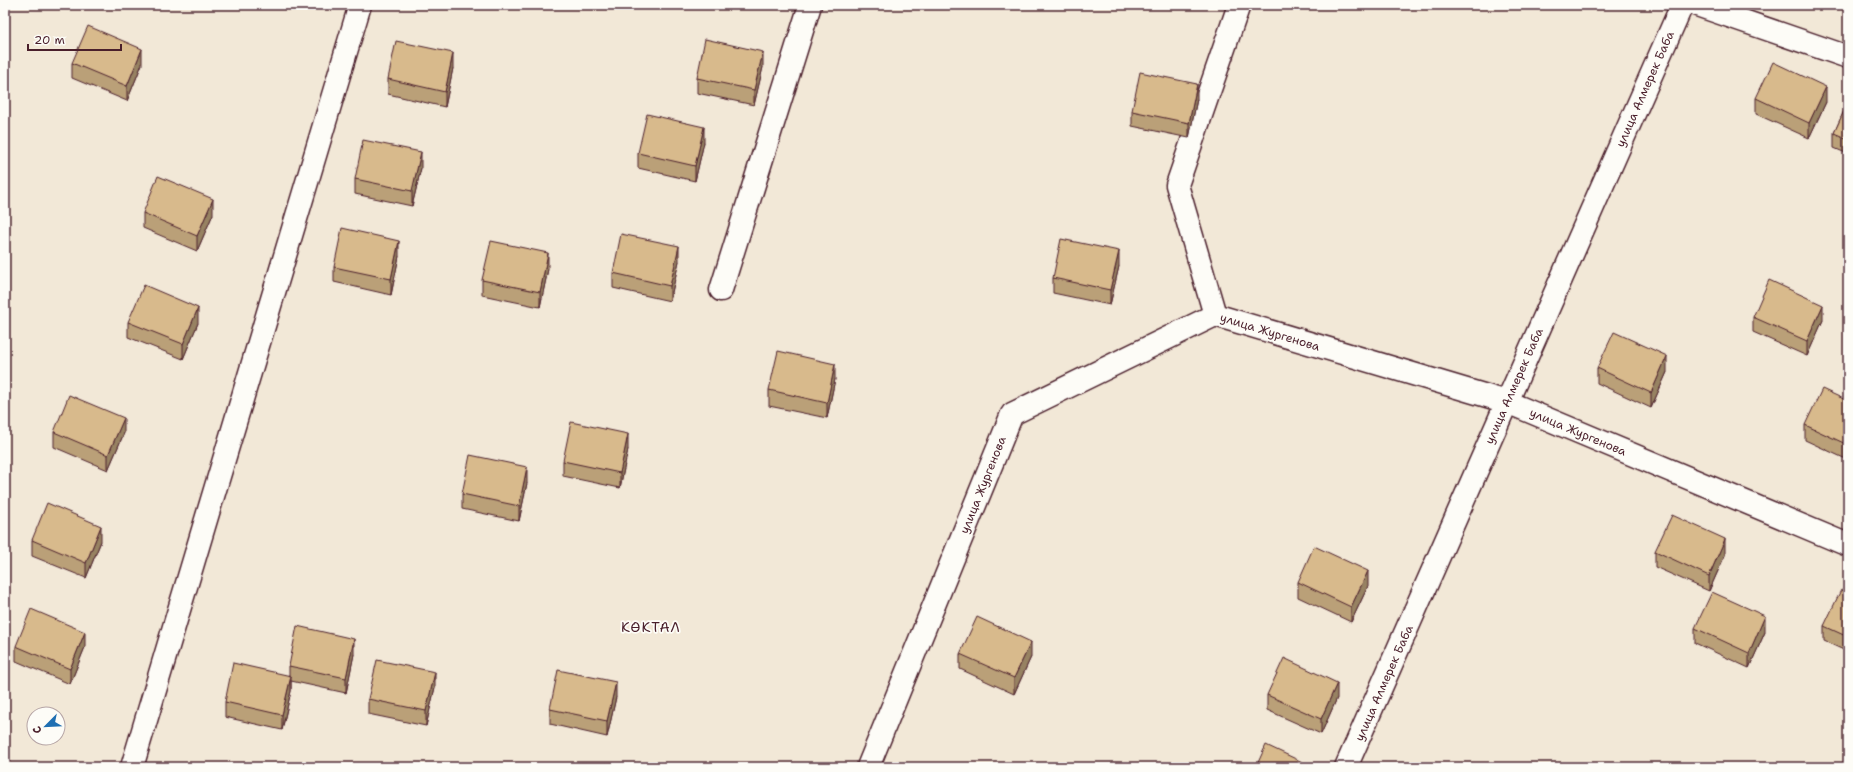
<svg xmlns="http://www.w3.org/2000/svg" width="1853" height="772" font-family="'Shantell Sans',sans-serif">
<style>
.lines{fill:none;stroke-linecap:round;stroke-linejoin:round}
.street-casing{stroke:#4a1f2b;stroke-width:25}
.secondary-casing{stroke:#4a1f2b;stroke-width:25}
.street{stroke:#fdfcf7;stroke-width:22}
.secondary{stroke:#fdfcf7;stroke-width:22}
.wall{fill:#baa078;stroke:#4a1f2b}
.shaded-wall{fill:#978262;stroke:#4a1f2b}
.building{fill:#d8ba8c;stroke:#4a1f2b}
.labels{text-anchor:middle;stroke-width:3.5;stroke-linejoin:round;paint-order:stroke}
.street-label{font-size:12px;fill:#4a1f2b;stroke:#fdfcf7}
.quarter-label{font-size:14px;letter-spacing:1px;fill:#4a1f2b;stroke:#fdfcf7}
</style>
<rect width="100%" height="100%" fill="#f2e8d7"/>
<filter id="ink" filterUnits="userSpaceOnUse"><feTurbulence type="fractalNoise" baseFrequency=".025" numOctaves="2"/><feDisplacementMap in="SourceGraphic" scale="8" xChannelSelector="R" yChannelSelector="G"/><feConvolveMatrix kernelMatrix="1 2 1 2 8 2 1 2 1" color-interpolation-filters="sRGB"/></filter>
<g filter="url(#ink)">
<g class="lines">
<!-- street casing -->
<g class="street-casing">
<g id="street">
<path d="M1697 5 1848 57"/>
<path d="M721 290 810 5"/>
<path d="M1215 315 1177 185 1239 5"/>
<path d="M132 767 360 5"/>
<path d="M868 767 1012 414 1215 315 1507 402 1848 545"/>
</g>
</g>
<!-- secondary casing -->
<g class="secondary-casing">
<path id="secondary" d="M1346 767 1682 5"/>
</g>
<!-- street -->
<use href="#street" class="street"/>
<!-- secondary -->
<use href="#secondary" class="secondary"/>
</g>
<!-- wall -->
<g class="wall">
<path d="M462 5H471V7Z"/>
<path d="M72 63 142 64 127 101 72 78Z"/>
<path d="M763 67 754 105 697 93V78Z"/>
<path d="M453 68 445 107 388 94V79Z"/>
<path d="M1756 98 1826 102 1809 138 1756 114Z"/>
<path d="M1197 99 1189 138 1132 126V111Z"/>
<path d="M1848 102V154L1834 148V133Z"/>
<path d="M704 142 695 181 638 168V153Z"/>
<path d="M421 168 412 206 355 194V179Z"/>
<path d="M143 213 213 214 197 251 143 228Z"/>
<path d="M399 256 391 295 334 282V267Z"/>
<path d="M679 261 670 301 613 288V273Z"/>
<path d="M1119 266 1110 305 1053 293V278Z"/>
<path d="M548 269 540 307 482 295V280Z"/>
<path d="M1753 317 1823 320 1807 356 1753 332Z"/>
<path d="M128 322 198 323 183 359 128 337Z"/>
<path d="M1597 368 1667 372 1651 408 1597 383Z"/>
<path d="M835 379 827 418 769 406V390Z"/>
<path d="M1848 401V460L1805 440V425Z"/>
<path d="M54 432 124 433 108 470 54 447Z"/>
<path d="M628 449 620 488 563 476V461Z"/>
<path d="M527 483 519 521 462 509V494Z"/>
<path d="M32 540 101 541 86 578 32 556Z"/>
<path d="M1655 551 1725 555 1709 591 1655 567Z"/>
<path d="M1298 582 1368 586 1351 622 1298 597Z"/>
<path d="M1848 593V652L1824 641V626Z"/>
<path d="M1695 628 1765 632 1749 668 1695 643Z"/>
<path d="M16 646 85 647 70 684 16 661Z"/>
<path d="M354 654 346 693 291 681V691L282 730 225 717V702L289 675V666Z"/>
<path d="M960 654 1031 657 1014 694 960 669Z"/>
<path d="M435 687 426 726 368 714V699Z"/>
<path d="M1267 695 1337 698 1321 734 1267 710Z"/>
<path d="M616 697 607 737 550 724V709Z"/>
</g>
<!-- shaded-wall -->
<g class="shaded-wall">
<path d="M142 49V64L127 101V86Z"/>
<path d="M763 52V67L754 105V90Z"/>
<path d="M453 53V68L445 107V92Z"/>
<path d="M1197 84V99L1189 138V123Z"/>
<path d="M1826 87V102L1809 138V123Z"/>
<path d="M704 127V142L695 181V166Z"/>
<path d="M421 152V168L412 206V191Z"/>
<path d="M213 199V214L197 251V236Z"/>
<path d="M399 241V256L391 295V279Z"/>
<path d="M679 246V261L670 301V286Z"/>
<path d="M1119 251V266L1110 305V290Z"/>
<path d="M548 253V269L540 307V292Z"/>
<path d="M1823 305V320L1807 356V341Z"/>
<path d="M198 308V323L183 359V344Z"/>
<path d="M1667 356V372L1651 408V393Z"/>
<path d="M835 364V379L827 418V403Z"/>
<path d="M124 418V433L108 470V455Z"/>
<path d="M628 434V449L620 488V473Z"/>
<path d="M527 467V483L519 521V506Z"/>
<path d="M101 526V541L86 578V563Z"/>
<path d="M1725 539V555L1709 591V576Z"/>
<path d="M1368 571V586L1351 622V607Z"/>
<path d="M1765 616V632L1749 668V653Z"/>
<path d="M85 632V647L70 684V669Z"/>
<path d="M354 639V654L346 693V678Z"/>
<path d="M1031 642V657L1014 694V678Z"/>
<path d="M435 672V687L426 726V711Z"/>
<path d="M291 676V691L282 730V715Z"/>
<path d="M616 682V697L607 737V721Z"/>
<path d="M1337 683V698L1321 734V719Z"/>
</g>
<!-- building -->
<g class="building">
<path d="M88 26 142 49 127 86 72 63Z"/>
<path d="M705 39 763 52 754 90 697 78Z"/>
<path d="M396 41 453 53 445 92 388 79Z"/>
<path d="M1773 62 1826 87 1809 123 1756 98Z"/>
<path d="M1140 72 1197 84 1189 123 1132 111Z"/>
<path d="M1848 102V139L1834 133Z"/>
<path d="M647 114 704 127 695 166 638 153Z"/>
<path d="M363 140 421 152 412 191 355 179Z"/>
<path d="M158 176 213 199 197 236 143 213Z"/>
<path d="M342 228 399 241 391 279 334 267Z"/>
<path d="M621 234 679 246 670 286 613 273Z"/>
<path d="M1061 239 1119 251 1110 290 1053 278Z"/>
<path d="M491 241 548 253 540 292 482 280Z"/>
<path d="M1769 280 1823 305 1807 341 1753 317Z"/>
<path d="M144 285 198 308 183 344 128 322Z"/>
<path d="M1614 332 1667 356 1651 393 1597 368Z"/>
<path d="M778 351 835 364 827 403 769 390Z"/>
<path d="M1822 389 1848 401V445L1805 425Z"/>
<path d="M69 395 124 418 108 455 54 432Z"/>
<path d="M571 422 628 434 620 473 563 461Z"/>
<path d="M470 455 527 467 519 506 462 494Z"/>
<path d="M47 503 101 526 86 563 32 540Z"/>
<path d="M1672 515 1725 539 1709 576 1655 551Z"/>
<path d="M1314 546 1368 571 1351 607 1298 582Z"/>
<path d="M1841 590 1848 593V637L1824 626Z"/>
<path d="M1712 592 1765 616 1749 653 1695 628Z"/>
<path d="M31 609 85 632 70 669 16 646Z"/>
<path d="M977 617 1031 642 1014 678 960 654Z"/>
<path d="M297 626 354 639 346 678 289 666Z"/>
<path d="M1284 658 1337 683 1321 719 1267 695Z"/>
<path d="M377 660 435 672 426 711 368 699Z"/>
<path d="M233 663 291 676 282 715 225 702Z"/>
<path d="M558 670 616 682 607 721 550 709Z"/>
<path d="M1266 745 1313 767H1256Z"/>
</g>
</g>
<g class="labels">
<!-- street labels -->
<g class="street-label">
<text transform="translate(1645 89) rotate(-66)" y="4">улица Алмерек Баба</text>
<text transform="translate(1270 332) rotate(17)" y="4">улица Жургенова</text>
<text transform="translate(1514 386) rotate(-66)" y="4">улица Алмерек Баба</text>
<text transform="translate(1578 432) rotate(23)" y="4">улица Жургенова</text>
<text transform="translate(983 485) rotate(-68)" y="4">улица Жургенова</text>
<text transform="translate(1384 683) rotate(-66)" y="4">улица Алмерек Баба</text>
</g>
<!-- quarter labels -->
<g class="quarter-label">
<text x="651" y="632">КӨКТАЛ</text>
</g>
</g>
<!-- margin -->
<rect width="1853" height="772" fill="none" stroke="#fdfcf7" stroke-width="20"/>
<rect x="10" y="10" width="1833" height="752" fill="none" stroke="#4a1f2b" stroke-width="1.5" filter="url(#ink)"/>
<!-- north arrow -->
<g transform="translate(46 726) rotate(246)"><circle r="19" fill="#fdfcf7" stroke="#b5a4a5"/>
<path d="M0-3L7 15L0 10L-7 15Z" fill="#1f6fb2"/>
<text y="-6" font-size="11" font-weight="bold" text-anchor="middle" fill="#4a1f2b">С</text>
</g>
<!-- scale -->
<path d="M28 44v6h93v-6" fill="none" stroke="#4a1f2b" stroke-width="2"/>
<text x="34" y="44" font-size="12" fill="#4a1f2b" stroke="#fdfcf7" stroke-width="3" paint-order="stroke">20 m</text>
</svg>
